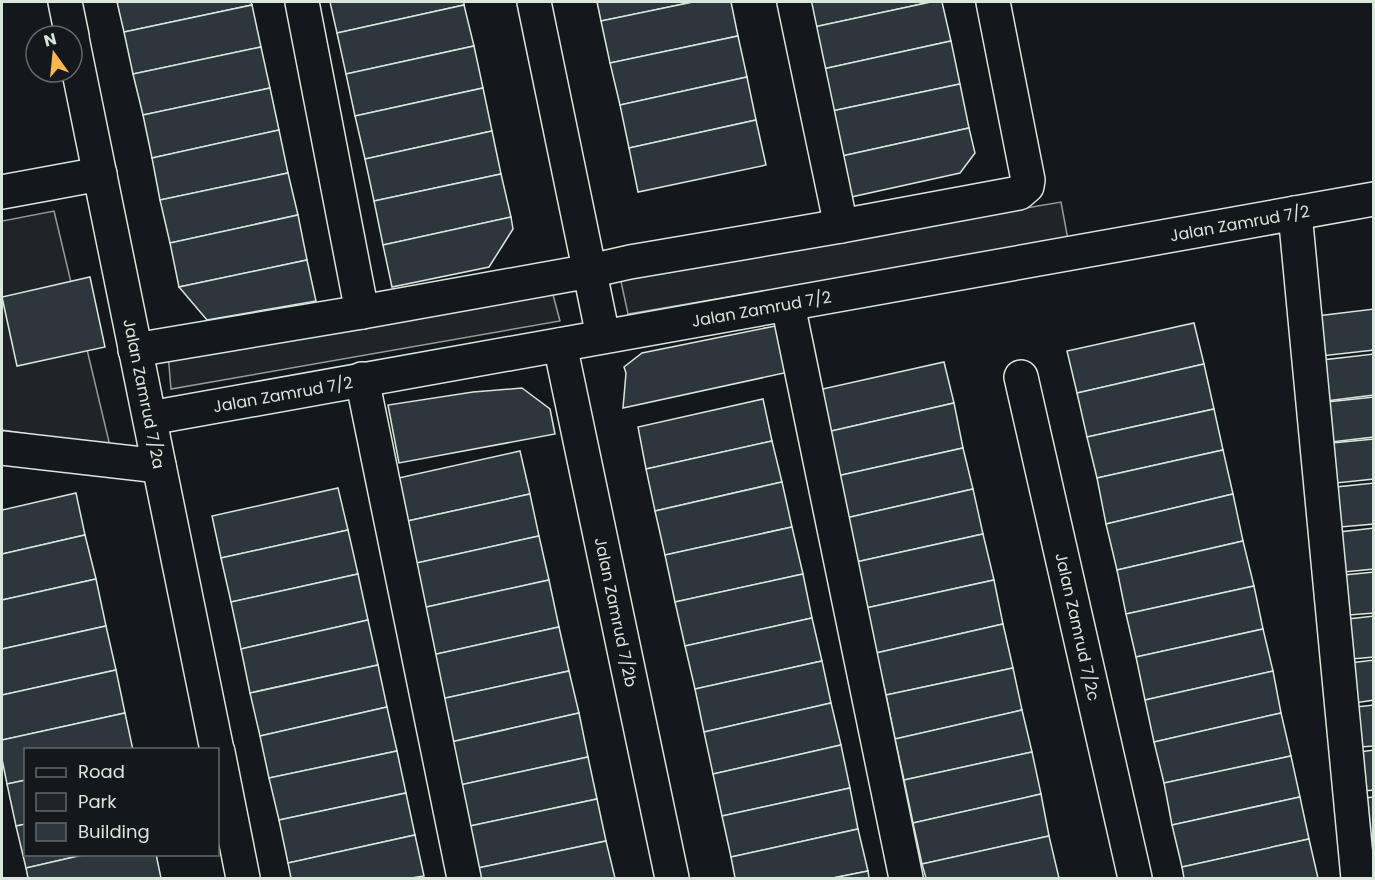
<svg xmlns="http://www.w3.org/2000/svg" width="1375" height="880" font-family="Poppins,sans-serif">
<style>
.green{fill:#202428;stroke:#939e99;stroke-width:1.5}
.building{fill:#2c363c;stroke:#d8e6dc;stroke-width:1.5}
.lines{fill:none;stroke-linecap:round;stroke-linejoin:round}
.minor-casing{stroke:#d8e6dc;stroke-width:36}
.minor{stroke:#14181c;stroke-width:33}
.labels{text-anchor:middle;stroke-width:4.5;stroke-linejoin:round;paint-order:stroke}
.street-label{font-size:16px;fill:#d8e6dc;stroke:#14181c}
</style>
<rect width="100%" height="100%" fill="#14181c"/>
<!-- green -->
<g class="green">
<path d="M1061 202 1068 240 628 314 620 277Z"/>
<path d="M54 211 110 446 2 430V221Z"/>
<path d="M552 291 560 321 171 389 168 354Z"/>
</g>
<!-- building -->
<g class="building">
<path d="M117 2H251L252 5 124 32Z"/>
<path d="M330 2H464V5L337 33Z"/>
<path d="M597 2H693L601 21Z"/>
<path d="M693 2H731L738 36 610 63 601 21Z"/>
<path d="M809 2H931L814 27Z"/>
<path d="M931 2H942L951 41 823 69 814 27Z"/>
<path d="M252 5 261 47 133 74 124 32Z"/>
<path d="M464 5 474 46 346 74 337 33Z"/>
<path d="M738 36 747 77 620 105 610 63Z"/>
<path d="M951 41 960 84 832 111 823 69Z"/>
<path d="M474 46 483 88 355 116 346 74Z"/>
<path d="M261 47 270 88 143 115 133 74Z"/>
<path d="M747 77 756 120 629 148 620 105Z"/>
<path d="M960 84 969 128 842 156 832 111Z"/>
<path d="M270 88 279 130 152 158 143 115Z"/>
<path d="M483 88 492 131 365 159 355 116Z"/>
<path d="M756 120 766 165 638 192 629 148Z"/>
<path d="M969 128 975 153 960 173 851 197 842 156Z"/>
<path d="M279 130 288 173 160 200 152 158Z"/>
<path d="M492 131 501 174 374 201 365 159Z"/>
<path d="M288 173 298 215 170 243 160 200Z"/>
<path d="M501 174 511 217 383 245 374 201Z"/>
<path d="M298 215 307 260 179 287 170 243Z"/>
<path d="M511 217 513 229 489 267 392 287 383 245Z"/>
<path d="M307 260 316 301 207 320 179 287Z"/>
<path d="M90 277 105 347 17 366 2 297Z"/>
<path d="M1374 309V350L1321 356 1317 316Z"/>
<path d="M1194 323 1204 364 1077 393 1067 351Z"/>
<path d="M775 326 781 334 798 370 623 408 626 373 624 367 642 353Z"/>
<path d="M1374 354V395L1326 401 1322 360Z"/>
<path d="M944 362 954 403 827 432 818 390Z"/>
<path d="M1204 364 1214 409 1087 437 1077 393Z"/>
<path d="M522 388 550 409 555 434 399 463 388 405 473 392Z"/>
<path d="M1374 397V437L1331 442 1327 402Z"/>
<path d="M763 399 772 441 646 469 638 427Z"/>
<path d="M954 403 963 448 837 476 827 432Z"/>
<path d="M1214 409 1223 450 1097 478 1087 437Z"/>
<path d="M1374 439V479L1336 483 1332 443Z"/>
<path d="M772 441 782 482 655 511 646 469Z"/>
<path d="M963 448 973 489 846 518 837 476Z"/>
<path d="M1223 450 1233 494 1106 524 1097 478Z"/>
<path d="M520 451 530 494 403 522 394 479Z"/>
<path d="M782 482 792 527 665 555 655 511Z"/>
<path d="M1374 483V524L1340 527 1336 487Z"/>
<path d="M338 488 348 530 221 558 212 516Z"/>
<path d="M973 489 983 534 856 562 846 518Z"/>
<path d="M76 493 85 535 2 554V510Z"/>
<path d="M530 494 539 536 412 564 403 522Z"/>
<path d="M1233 494 1243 541 1117 570 1106 524Z"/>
<path d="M792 527 803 574 675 602 665 555Z"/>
<path d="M1374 528V569L1344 572 1339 532Z"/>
<path d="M348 530 358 574 231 602 221 558Z"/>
<path d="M983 534 994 580 866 608 856 562Z"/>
<path d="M85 535 96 579 2 600V554Z"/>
<path d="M539 536 549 580 422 608 412 564Z"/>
<path d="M1243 541 1254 586 1126 614 1117 570Z"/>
<path d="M1374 572V613L1349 615 1344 575Z"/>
<path d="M358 574 368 620 241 649 231 602Z"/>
<path d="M803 574 812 618 685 646 675 602Z"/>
<path d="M96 579 106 626 2 649V600Z"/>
<path d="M549 580 559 627 432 655 422 608Z"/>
<path d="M994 580 1003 624 876 653 866 608Z"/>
<path d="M1254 586 1263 629 1136 657 1126 614Z"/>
<path d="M1374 616V657L1352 659 1348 619Z"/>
<path d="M812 618 822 661 695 689 685 646Z"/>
<path d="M368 620 378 665 250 693 241 649Z"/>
<path d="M1003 624 1013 668 886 695 876 653Z"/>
<path d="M106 626 116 670 2 695V649Z"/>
<path d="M559 627 569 671 441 699 432 655Z"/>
<path d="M1263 629 1273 671 1145 700 1136 657Z"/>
<path d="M1374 660V700L1355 703 1350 663Z"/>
<path d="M822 661 831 703 704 732 695 689Z"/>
<path d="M378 665 387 707 260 736 250 693Z"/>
<path d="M1013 668 1022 710 895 739 886 695Z"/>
<path d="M116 670 125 713 2 740V695Z"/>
<path d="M569 671 579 713 451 742 441 699Z"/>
<path d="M1273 671 1281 713 1154 742 1145 700Z"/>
<path d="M831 703 841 745 713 774 704 732Z"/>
<path d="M1374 705V746L1360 747 1356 707Z"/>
<path d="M387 707 397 751 269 778 260 736Z"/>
<path d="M1022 710 1032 752 904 780 895 739Z"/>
<path d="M125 713 133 750H26V780L7 784 2 759V740Z"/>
<path d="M579 713 588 757 460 785 451 742Z"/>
<path d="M1281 713 1291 756 1164 783 1154 742Z"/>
<path d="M841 745 850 788 722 816 713 774Z"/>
<path d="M1374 750V790L1364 791 1359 752Z"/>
<path d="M397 751 406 793 279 820 269 778Z"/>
<path d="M1032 752 1041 794 913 823 904 780Z"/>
<path d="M1291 756 1300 797 1172 825 1164 783Z"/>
<path d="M588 757 597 799 470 826 460 785Z"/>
<path d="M26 780V824L16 826 7 784Z"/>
<path d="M850 788 858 829 731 857 722 816Z"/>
<path d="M406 793 415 835 288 863 279 820Z"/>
<path d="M1041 794 1049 836 922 864 913 823Z"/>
<path d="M1300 797 1309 839 1182 867 1172 825Z"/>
<path d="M1374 797V837L1368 838 1363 798Z"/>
<path d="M597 799 606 841 478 868 470 826Z"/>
<path d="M26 824V854H87L26 868 16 826Z"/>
<path d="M858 829 868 871 833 878H735L731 857Z"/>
<path d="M415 835 424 876 411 878H291L288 863Z"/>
<path d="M1049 836 1059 878H926L922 864Z"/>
<path d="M1309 839 1318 878H1184L1182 867Z"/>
<path d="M606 841 615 878H481L478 868Z"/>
<path d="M87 854H156L161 878H28L26 868Z"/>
<path d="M868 871 869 878H833Z"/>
</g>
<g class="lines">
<!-- minor casing -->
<g class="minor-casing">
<g id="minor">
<path d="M65 2 72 36"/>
<path d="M302 2 362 312"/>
<path d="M534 2 603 336"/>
<path d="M794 2 841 226"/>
<path id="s1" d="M72 38 217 750"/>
<path d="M2 192 100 174"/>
<path d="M1295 213 1358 878"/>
<path d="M788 305 906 878"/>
<path id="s2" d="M560 345 672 878"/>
<path d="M135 350 362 312 590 271 630 262 841 226 1019 193 1027 186 1028 180 993 2"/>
<path id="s3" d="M1021 377 1135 878"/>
<path d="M362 379 464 878"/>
<path id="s4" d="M150 418 1374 199"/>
<path d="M2 448 159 466"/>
<path d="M218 752 243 878"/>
</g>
</g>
<!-- minor -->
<use href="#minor" class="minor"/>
</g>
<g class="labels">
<!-- street labels -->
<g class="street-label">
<text dy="6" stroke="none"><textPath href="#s4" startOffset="1107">Jalan Zamrud 7/2</textPath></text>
<text dy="6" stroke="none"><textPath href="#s4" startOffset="621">Jalan Zamrud 7/2</textPath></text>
<text dy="6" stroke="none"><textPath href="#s1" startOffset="363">Jalan Zamrud 7/2a</textPath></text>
<text dy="6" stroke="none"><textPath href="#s4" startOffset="135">Jalan Zamrud 7/2</textPath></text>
<text dy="6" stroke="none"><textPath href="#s2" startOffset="273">Jalan Zamrud 7/2b</textPath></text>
<text dy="6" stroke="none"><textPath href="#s3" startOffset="256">Jalan Zamrud 7/2c</textPath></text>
</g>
</g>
<!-- border -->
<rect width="1375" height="880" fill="none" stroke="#d8e6dc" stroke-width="6"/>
<!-- legend -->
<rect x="24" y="748" width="195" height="108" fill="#14181c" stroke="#626a69" stroke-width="1.5"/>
<rect x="36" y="768" width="30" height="9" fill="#14181c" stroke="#626a69" stroke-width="1.5"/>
<text x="78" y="778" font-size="18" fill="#d8e6dc">Road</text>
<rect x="36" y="793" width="30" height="18" fill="#202428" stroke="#626a69" stroke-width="1.5"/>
<text x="78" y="808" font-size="18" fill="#d8e6dc">Park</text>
<rect x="36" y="823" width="30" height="18" fill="#2c363c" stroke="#626a69" stroke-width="1.5"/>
<text x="78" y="838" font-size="18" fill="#d8e6dc">Building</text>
<!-- north arrow -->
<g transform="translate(54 54) rotate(345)"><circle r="28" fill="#14181c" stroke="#626a69" stroke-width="1.5"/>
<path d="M0-4.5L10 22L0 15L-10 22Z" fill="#ffb74d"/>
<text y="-9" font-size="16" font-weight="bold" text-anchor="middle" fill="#d8e6dc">N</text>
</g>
</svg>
